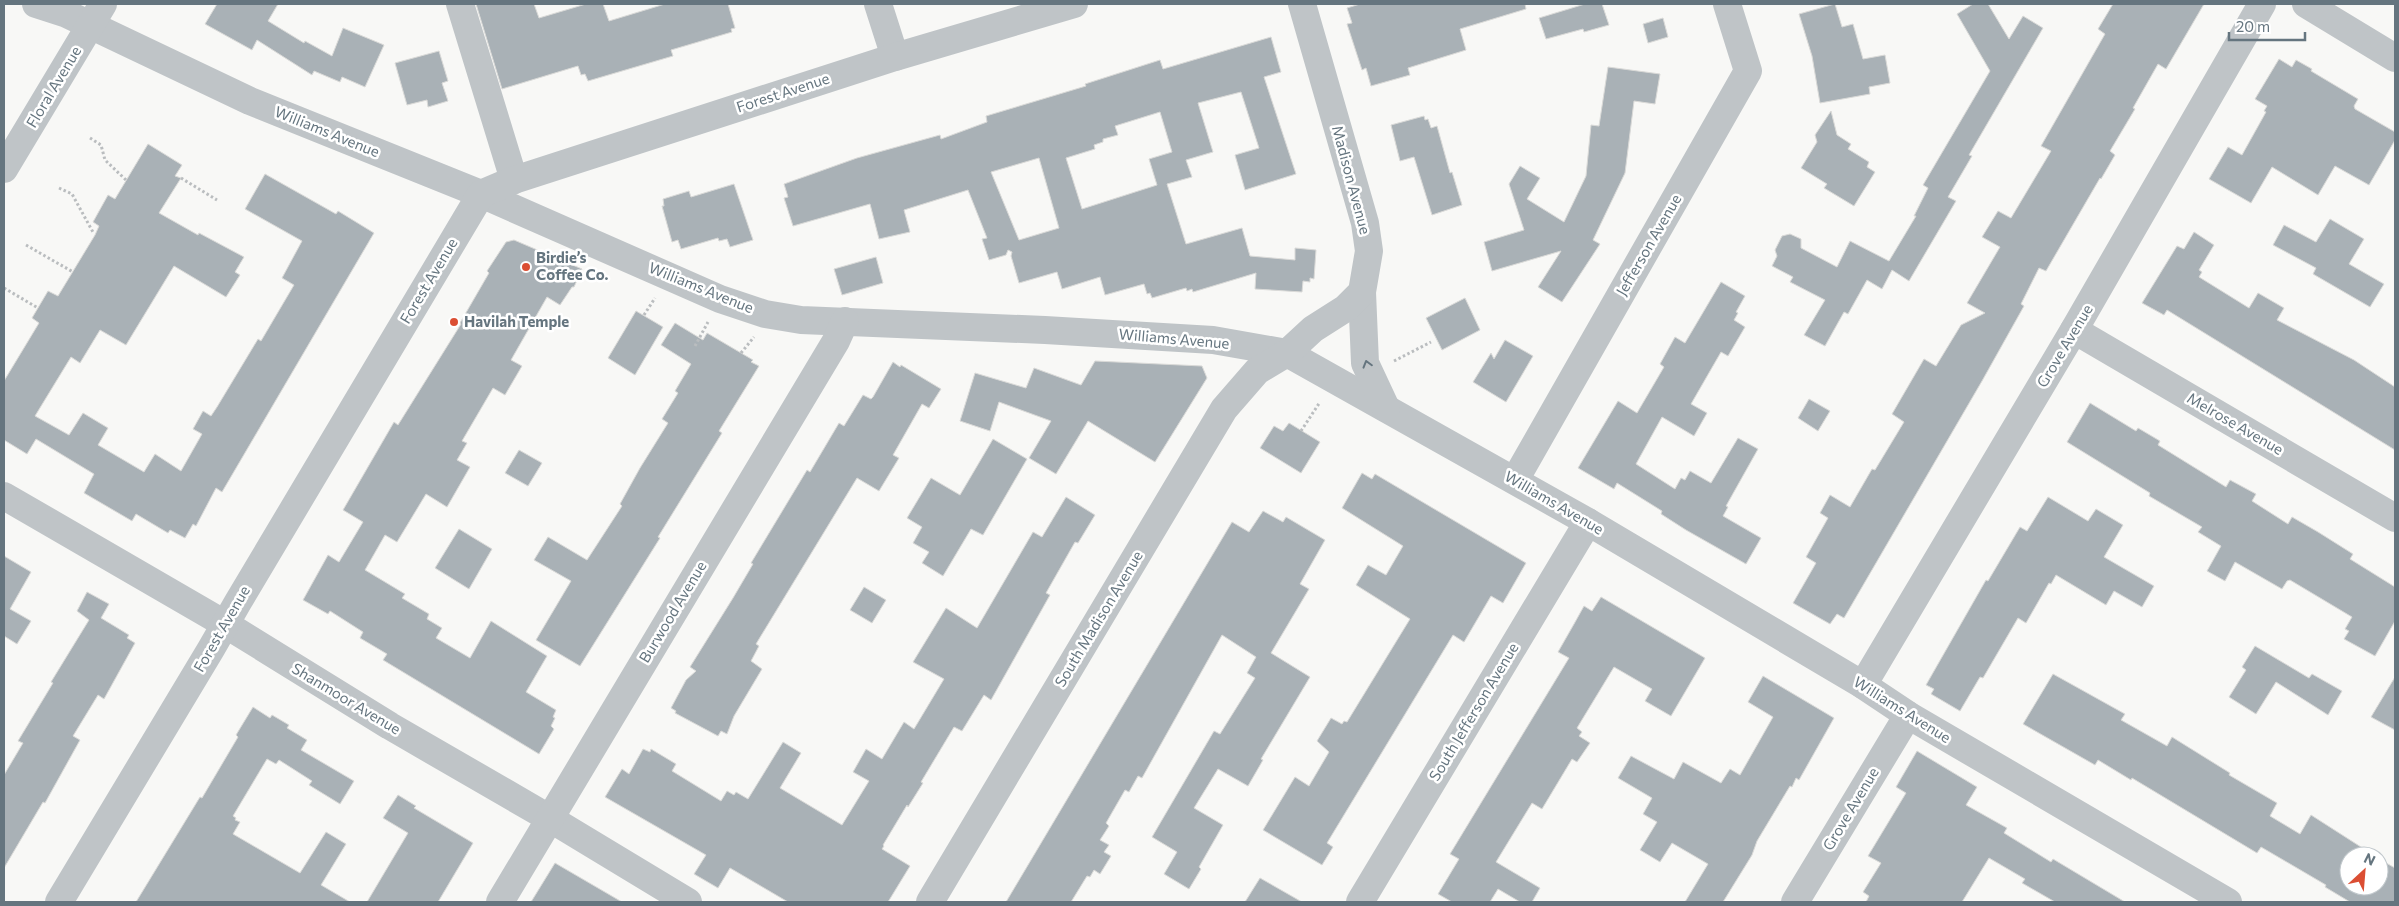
<svg xmlns="http://www.w3.org/2000/svg" width="2399" height="906" font-family="Commissioner,sans-serif">
<style>
.building{fill:#a9b1b6;stroke:#dadad8;fill-rule:evenodd}
.lines{fill:none;stroke-linecap:round;stroke-linejoin:round}
.path{stroke:#babdbf;stroke-width:3;stroke-dasharray:2.5 2.5;stroke-linecap:butt}
.minor{stroke:#bfc4c7;stroke-width:28}
.oneway{stroke:#65757f}
.poi-dot{fill:#db4e33;stroke:#fff;stroke-width:2}
.labels{text-anchor:middle;stroke-width:5;stroke-linejoin:round;paint-order:stroke}
.street-label{font-size:15px;fill:#65757f;stroke:#fff}
.poi-label{font-size:15px;font-weight:bold;fill:#65757f;stroke:#fff;text-anchor:start}
</style>
<rect width="100%" height="100%" fill="#f8f8f6"/>
<!-- building -->
<g class="building">
<path d="M217 4H278L268 21 304 43 305 41 332 56 343 28 384 45 365 87 342 77 340 82 314 71 312 75 257 40 252 50 205 24Z"/>
<path d="M476 4H534L539 18 586 4H603L609 21 665 4H728L735 28 731 29 732 32 671 50 673 56 588 81 585 74 581 75 578 66 502 89Z"/>
<path d="M1360 4H1525L1526 9 1460 29 1466 50 1408 68 1410 75 1371 86 1366 68 1362 70 1347 24 1352 23 1347 8Z"/>
<path d="M1585 4H1602L1609 25 1584 32 1583 29 1546 39 1539 18Z"/>
<path d="M1835 4 1842 27 1853 24 1863 59 1885 55 1890 83 1869 87 1870 94 1820 103 1812 56 1799 14Z"/>
<path d="M1973 4H1988L2009 39 2023 16 2043 28 1969 155 1972 156 1948 197 1956 201 1909 281 1892 270 1882 289 1867 280 1848 314 1844 312 1825 346 1804 335 1825 300 1790 282 1793 277 1772 266 1777 256 1775 250 1782 236 1790 234 1801 239V248L1837 267 1850 241 1889 261 1916 216H1914L1928 188 1923 185 1990 71 1957 14Z"/>
<path d="M2113 4H2204L2166 69 2158 64 2133 108 2135 109 2110 151 2115 155 2101 179 2100 178 2046 271 2039 268 2021 304 2024 306 1982 381 1844 618 1837 614 1830 624 1793 603 1816 563 1806 557 1828 518 1820 513 1830 495 1850 507 1872 469 1875 470 1904 422 1892 414 1924 359 1936 366 1961 325 1985 313 1967 303 2000 247 1982 237 1998 211 2011 218 2051 151 2041 146 2105 34 2098 29Z"/>
<path d="M1663 18 1668 37 1648 43 1643 24Z"/>
<path d="M1271 37 1281 72 1264 77 1296 174 1245 190 1235 155 1259 148 1241 92 1198 103 1213 152 1186 160 1192 177 1167 184 1186 244 1242 228 1250 256 1295 260V248L1316 250 1314 279 1310 278V282L1303 281 1302 292 1255 289 1256 273 1193 292 1192 289 1187 291 1186 288 1152 298 1150 293 1147 294 1144 284 1105 295 1100 277 1062 289 1057 272 1019 283 1011 256 1012 252 1008 250 1006 255 989 260 982 239 987 238 968 190 904 210 910 232 879 239 870 204 793 226 784 198 788 197 784 184 857 158 940 135 941 139 987 122 986 116 1086 86 1085 84 1160 60 1163 69ZM1160 112 1172 152 1149 159 1157 185 1082 209 1066 158 1095 149 1094 145 1103 142V139L1118 135 1115 126ZM1039 158 1059 228 1019 240 991 172Z"/>
<path d="M439 51 448 81 442 83 448 101 428 107 427 100 407 105 395 63Z"/>
<path d="M2279 59 2292 67 2296 60 2312 69 2311 71 2358 99 2354 106 2355 109 2395 132V140L2369 185 2335 166 2318 195 2272 167 2251 203 2209 179 2228 147 2242 155 2266 112 2264 111 2267 106 2255 99Z"/>
<path d="M1608 67 1660 74 1655 104 1634 101 1625 173 1593 240 1600 244 1562 302 1538 287 1561 251 1492 271 1484 242 1524 230 1509 184 1520 166 1540 178 1527 199 1564 222 1586 176 1591 125 1599 126Z"/>
<path d="M1831 111 1837 135 1851 144 1848 149 1869 162 1867 167 1875 172 1854 206 1824 188 1827 184 1801 168 1817 142 1815 135Z"/>
<path d="M1424 116 1425 120 1428 119 1431 128 1437 126 1450 173 1452 172 1462 205 1432 215 1414 157 1400 161 1391 125Z"/>
<path d="M148 144 182 165 175 176 181 178 159 213 198 235 199 233 244 257 235 272 240 275 226 297 174 266 126 345 100 330 80 363 71 357 35 416 69 435 83 413 108 428 98 445 144 472 155 454 181 471 202 434 193 429 203 411 211 416 217 407 258 339 261 341 294 285 282 278 302 241 245 209 265 174 336 214 338 211 374 233 222 492 216 488 196 526 193 524 185 538 170 530 168 533 136 514 132 521 84 493 94 474 36 439 27 454 4 440V381L39 323 32 318 48 291 58 296 95 235 99 226 93 222 108 195 115 199Z"/>
<path d="M734 184 753 240 730 247 727 239 719 241 718 238 681 249 678 240 672 242 662 206H664L663 199 689 191 691 197Z"/>
<path d="M2330 219 2364 239 2349 264 2384 284 2370 307 2313 274 2316 268 2273 245 2284 225 2316 242Z"/>
<path d="M2194 232 2214 245 2199 270 2202 272 2199 277 2249 308 2258 293 2284 308 2277 320 2354 360 2395 387V450L2167 310 2164 315 2142 303 2177 246 2184 249Z"/>
<path d="M514 240 582 269 574 287H572L560 305 547 297 511 360 522 366 505 395 493 388 462 441 467 443 457 460 470 467 447 507 426 494 397 542 385 535 365 570 405 594 402 598 429 614 427 619 442 628 436 638 470 658 491 621 547 656 526 692 556 710 553 717 555 718 551 726 554 729 539 754 383 660 387 654 360 638 363 632 330 611 328 614 303 600 328 555 339 562 363 522 343 510 394 422 398 425 461 324 460 323 489 273 487 271 506 242Z"/>
<path d="M876 257 883 283 842 295 834 269Z"/>
<path d="M1721 282 1745 296 1736 312 1738 313 1734 320 1745 327 1728 356 1721 352 1691 404 1707 413 1694 436 1662 417 1636 464 1675 489 1681 478 1685 480 1690 471 1711 483 1738 438 1758 449 1726 506 1728 507 1723 516 1761 538 1746 564 1686 530 1661 514 1662 511 1617 483 1614 489 1578 468 1618 401 1637 413 1664 367 1660 364 1675 337 1685 343Z"/>
<path d="M1465 298 1480 330 1442 350 1426 318Z"/>
<path d="M636 311 663 327 635 375 608 358Z"/>
<path d="M675 323 703 340 707 333 753 360 751 362 759 366 719 431 722 433 658 537 660 538 580 666 536 640 571 581 534 560 548 537 587 560 622 506 620 504 640 468 668 423 662 419 678 393 675 391 691 364 661 345Z"/>
<path d="M1505 340 1533 356 1506 402 1473 382 1491 353 1494 359Z"/>
<path d="M1095 361 1202 366 1207 378 1155 462 1088 421 1056 474 1029 458 1051 421 999 402 990 431 960 421 975 373 1026 388 1034 368 1081 385Z"/>
<path d="M893 362 900 367 901 365 941 389 929 408 922 404 893 455 899 458 879 491 857 478 756 644 759 646 751 661 762 669 734 716 727 734 721 731 718 736 675 713 676 711 671 708 686 680 696 671 690 667 733 598 753 564 751 563 807 470 810 472 839 423 844 426 863 395 871 399 873 397Z"/>
<path d="M1809 399 1830 411 1818 431 1798 418Z"/>
<path d="M2090 403 2136 431 2138 428 2160 441 2158 445 2226 487 2230 480 2256 494 2252 501 2288 524 2292 517 2318 532 2353 554 2350 559 2395 587V621L2375 656 2344 639 2349 631 2345 629 2352 617 2290 580 2287 581 2282 589 2235 562 2225 581 2207 571 2221 546 2198 532 2202 527 2149 496 2150 493 2067 442Z"/>
<path d="M1289 423 1320 442 1301 473 1260 448 1274 426 1283 431Z"/>
<path d="M993 439 1027 459 983 535 971 529 943 576 922 563 929 552 913 543 922 527 907 518 931 478 960 495Z"/>
<path d="M519 450 542 463 528 486 505 473Z"/>
<path d="M1362 473 1372 479 1375 474 1526 563 1503 603 1491 596 1464 642 1453 635 1327 843 1333 847 1322 865 1263 830 1295 777 1309 786 1329 752 1317 741 1331 718 1342 724 1344 721 1347 722 1410 619 1356 585 1368 565 1386 575 1403 546 1342 508Z"/>
<path d="M1066 497 1095 515 1078 543 1075 542 1046 593 1050 595 991 700 984 695 962 731 954 727 921 782 923 783 908 807 907 805 883 845 884 846 882 849 910 866 888 902H788L730 868 718 888 694 874 706 855 605 797 622 769 629 774 643 749 650 752 651 749 676 764 672 771 721 801 727 791 734 795 736 792 748 799 783 742 801 753 780 788 842 825 869 781 853 772 866 749 882 759 904 722 914 729 944 679 913 662 946 608 977 628 1033 532 1042 537Z"/>
<path d="M2048 497 2088 521 2096 509 2123 525 2104 557 2154 586 2142 607 2114 591 2106 605 2056 575 2051 584 2049 583 2026 623 2018 618 1983 678 1980 677 1960 711 1931 694 1934 689 1926 685 1986 580 1988 581 2020 527 2027 531Z"/>
<path d="M1263 511 1283 522 1286 517 1325 540 1300 584 1309 589 1271 653 1310 677 1261 759 1263 760 1248 786 1218 769 1194 808 1223 825 1199 867 1201 869 1189 889 1164 874 1177 852 1152 837 1214 731 1220 734 1255 678 1247 673 1256 657 1222 635 1142 778 1138 776 1129 792 1125 790 1106 823 1109 826 1100 840 1109 845 1104 852 1111 856 1100 874 1094 870 1090 877 1087 876 1071 902H1006L1232 522 1249 532Z"/>
<path d="M459 529 492 549 469 589 435 568Z"/>
<path d="M4 556 31 572 10 609 31 621 17 644 4 636Z"/>
<path d="M864 587 886 600 872 623 850 610Z"/>
<path d="M87 592 109 604 101 618 129 635 127 638 135 643 104 699 98 695 73 736 80 740 45 803 43 802 4 868V775L23 743 18 741 53 683 51 682 89 620 77 611Z"/>
<path d="M1601 597 1705 658 1671 716 1645 701 1652 689 1614 667 1577 728 1582 732 1579 736 1590 743 1577 762 1572 759 1542 809 1532 803 1496 862 1540 888 1532 902H1520L1498 889 1490 902H1452L1438 894 1459 859 1450 854 1569 658 1558 652 1574 624 1584 606 1592 611Z"/>
<path d="M2255 646 2309 678 2312 674 2342 691 2328 715 2276 682 2256 714 2229 697 2246 670 2242 667Z"/>
<path d="M2053 674 2125 714 2121 720 2167 746 2172 737 2230 773 2229 775 2277 803 2270 816 2300 834 2311 815 2375 856H2349V886H2379V859L2395 868V902H2350L2325 887 2326 885 2261 847 2257 853 2132 778 2131 780 2098 760 2095 765 2023 724Z"/>
<path d="M1763 676 1834 718 1799 780 1796 778 1792 787 1790 786 1757 841 1752 855 1723 902H1685L1708 864 1672 843 1660 862 1640 850 1657 822 1643 814 1652 798 1618 778 1631 756 1674 779 1683 762 1721 783 1730 769 1740 775 1773 717 1748 702Z"/>
<path d="M2395 677V730L2371 717Z"/>
<path d="M253 707 270 718 272 715 289 725 287 728 307 740 301 750 354 781 340 804 309 785 312 781 279 760 276 764 267 759 233 816 236 818 235 820 240 822 233 834 300 873 326 832 346 844 321 885 350 902H136L200 797 202 798 238 737 236 735Z"/>
<path d="M1917 751 1977 787 1966 805 2007 828 2004 833 2051 862 2053 859 2125 902H2055L2022 883 2025 879 1989 858 1962 902H1866L1869 896 1863 892 1881 863 1868 856 1906 793 1896 787Z"/>
<path d="M398 795 416 806 414 808 473 843 438 902H367L408 833 383 818Z"/>
<path d="M555 863 622 902H531Z"/>
<path d="M1260 878 1302 902H1245Z"/>
</g>
<g class="lines">
<!-- path -->
<g class="path">
<path d="M90 138 101 145 105 160 126 180"/>
<path d="M181 178 217 200"/>
<path d="M59 188 72 194 94 234"/>
<path d="M26 245 73 272"/>
<path d="M4 288 38 308"/>
<path d="M644 315 655 298"/>
<path d="M695 346 708 322"/>
<path d="M741 353 754 337"/>
<path d="M1394 361 1431 342"/>
<path d="M1301 431 1320 402"/>
</g>
<!-- minor -->
<g class="minor">
<path d="M36 4 67 14 250 101 481 194 720 299 765 314 801 320 1045 330 1213 340 1287 353 1588 522 1863 685 1908 715 2228 902"/>
<path d="M460 4 514 180"/>
<path d="M878 4 895 57"/>
<path d="M2306 4 2395 58"/>
<path d="M4 169 103 4"/>
<path d="M1362 292 1365 363 1386 408"/>
<path d="M2074 330 2395 518"/>
<path d="M1515 480 1748 71 1727 4"/>
<path d="M4 496 225 624 390 726 549 818 688 902"/>
<path d="M1863 685 2074 330 2262 4"/>
<path d="M59 902 211 649 238 602 481 194 514 180 895 57 1074 4"/>
<path d="M500 902 836 341 845 321"/>
<path d="M930 902 1224 409 1257 371 1287 353 1313 329 1346 308 1362 292 1369 251 1365 223 1302 4"/>
<path d="M1360 902 1588 522"/>
<path d="M1795 902 1908 715"/>
</g>
</g>
<!-- one-way arrows -->
<defs><path id="oneway-chevron" d="M-2-3.5L2.5 0L-2 3.5" fill="none" stroke-width="1.6" stroke-linecap="round" stroke-linejoin="round" transform="scale(1.25)"/></defs>
<use class="oneway" href="#oneway-chevron" transform="translate(1367 364) rotate(-106)"/>
<!-- markers -->
<g class="poi-dot">
<circle cx="526" cy="267" r="5"/>
<circle cx="454" cy="322" r="5"/>
</g>
<g class="labels">
<!-- street labels -->
<g class="street-label">
<text transform="translate(54 87) rotate(-59)" y="5">Floral Avenue</text>
<text transform="translate(783 93) rotate(-18)" y="5">Forest Avenue</text>
<text transform="translate(327 132) rotate(22)" y="5">Williams Avenue</text>
<text transform="translate(1351 180) rotate(75)" y="5">Madison Avenue</text>
<text transform="translate(1649 245) rotate(-60)" y="5">Jefferson Avenue</text>
<text transform="translate(429 281) rotate(-59)" y="5">Forest Avenue</text>
<text transform="translate(701 288) rotate(22)" y="5">Williams Avenue</text>
<text transform="translate(1174 339) rotate(5)" y="5">Williams Avenue</text>
<text transform="translate(2065 346) rotate(-59)" y="5">Grove Avenue</text>
<text transform="translate(2235 424) rotate(30)" y="5">Melrose Avenue</text>
<text transform="translate(1554 503) rotate(30)" y="5">Williams Avenue</text>
<text transform="translate(673 612) rotate(-59)" y="5">Burwood Avenue</text>
<text transform="translate(1099 619) rotate(-59)" y="5">South Madison Avenue</text>
<text transform="translate(222 629) rotate(-60)" y="5">Forest Avenue</text>
<text transform="translate(346 699) rotate(31)" y="5">Shanmoor Avenue</text>
<text transform="translate(1902 710) rotate(32)" y="5">Williams Avenue</text>
<text transform="translate(1474 712) rotate(-59)" y="5">South Jefferson Avenue</text>
<text transform="translate(1851 809) rotate(-59)" y="5">Grove Avenue</text>
</g>
<!-- poi labels -->
<g class="poi-label">
<text x="536" y="263">Birdie’s<tspan x="536" dy="17">Coffee Co.</tspan></text>
<text x="464" y="327">Havilah Temple</text>
</g>
</g>
<!-- border -->
<rect width="2399" height="906" fill="none" stroke="#65757f" stroke-width="10"/>
<!-- north arrow -->
<g transform="translate(2364 871) rotate(26)"><circle r="24" fill="#ffffff" stroke="#c1c8cc"/>
<path d="M0-4L9 19L0 12L-9 19Z" fill="#db4e33"/>
<text y="-8" font-size="14" font-weight="bold" text-anchor="middle" fill="#65757f">N</text>
</g>
<!-- scale -->
<path d="M2229 32v8h76v-8" fill="none" stroke="#65757f" stroke-width="2.5"/>
<text x="2236" y="32" font-size="15" fill="#65757f" stroke="#ffffff" stroke-width="4" paint-order="stroke">20 m</text>
</svg>
